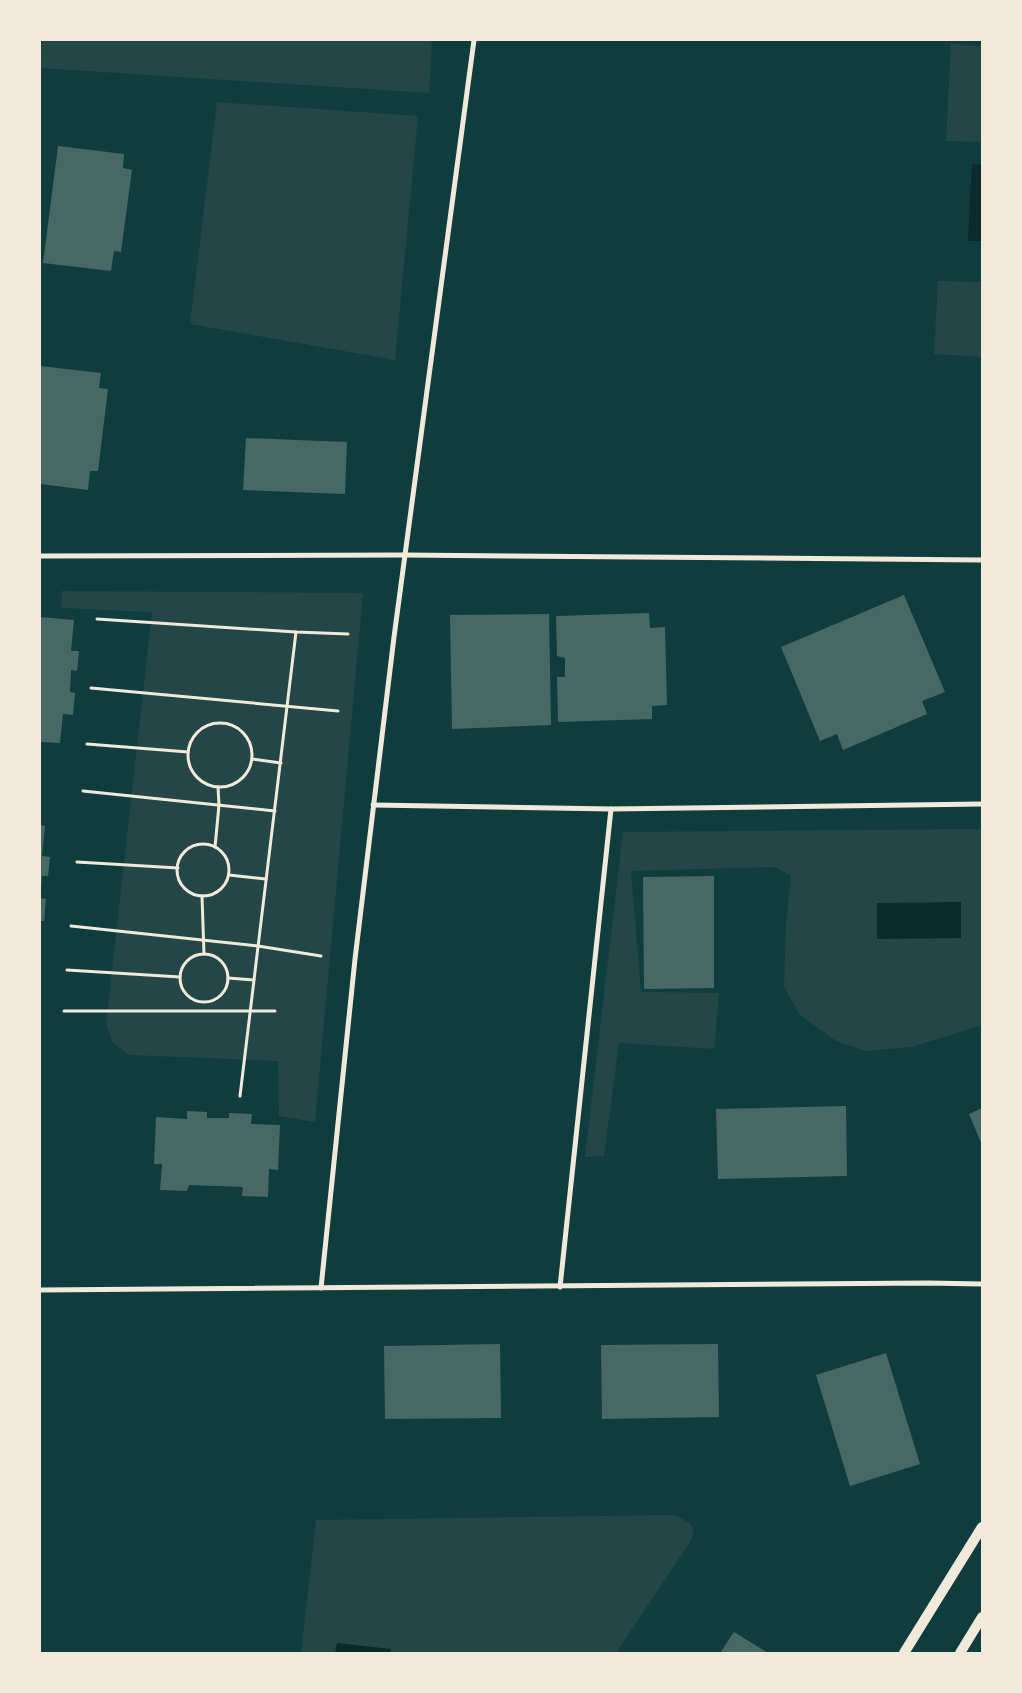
<svg xmlns="http://www.w3.org/2000/svg" width="1022" height="1693" font-family="Cabin,sans-serif">
<style>
.green{fill:#244646}
.water{fill:#0a2a2b}
.building{fill:#486865}
.lines{fill:none;stroke-linecap:round;stroke-linejoin:round}
.path{stroke:#f1e9da;stroke-width:3}
.minor{stroke:#f1e9da;stroke-width:5}
.secondary{stroke:#f1e9da;stroke-width:10}
</style>
<rect width="100%" height="100%" fill="#0f3d3e"/>
<!-- green -->
<g class="green">
<path d="M42 40H432L429 93 40 68Z"/>
<path d="M951 44 982 46V142L946 141Z"/>
<path d="M217 102 418 116 395 360 190 324Z"/>
<path d="M938 281 982 282V357L934 354Z"/>
<path d="M62 591 363 593 315 1122 279 1116 278 1061 129 1055 113 1043 106 1024 152 612 61 608Z"/>
<path d="M982 829V1025L912 1047 866 1051 836 1041 800 1015 784 987 786 925 791 876 775 867 631 871 641 992 719 993 714 1049 619 1043 604 1156 585 1157 623 832Z"/>
<path d="M675 1515 691 1524 694 1532 690 1542 616 1653H301L316 1520Z"/>
</g>
<!-- water -->
<g class="water">
<path d="M972 164 982 165V241H968Z"/>
<path d="M961 902V938L877 939V903Z"/>
<path d="M337 1643 391 1649 390 1653H335Z"/>
</g>
<!-- building -->
<g class="building">
<path d="M58 146 124 154 123 168 132 170 121 252 114 251 111 271 43 263Z"/>
<path d="M40 366 101 373 99 388 108 389 98 471H90L88 490 40 484Z"/>
<path d="M246 438 347 442 345 494 243 490Z"/>
<path d="M904 595 945 692 922 701 927 714 843 750 837 734 820 741 781 647Z"/>
<path d="M649 613 650 628 665 627 667 705 652 706V719L558 722 557 677H565V658L557 656 556 616Z"/>
<path d="M549 614 551 725 452 729 450 615Z"/>
<path d="M40 617 74 620 71 651H79L77 671 71 670 70 692 75 693 73 715 63 714 60 743 40 742Z"/>
<path d="M40 825 45 826 42 856 50 857 48 876H42L41 889H40Z"/>
<path d="M714 876V988L644 989 643 877Z"/>
<path d="M40 898 46 899 44 921H40Z"/>
<path d="M846 1106 847 1176 718 1179 716 1109Z"/>
<path d="M982 1108V1145L969 1114Z"/>
<path d="M187 1111 207 1112V1118H229V1113L252 1114 251 1124 280 1125 278 1170 269 1169 268 1197 242 1196 243 1187 189 1185 187 1191 160 1190 162 1164H154L156 1117 187 1119Z"/>
<path d="M500 1344 501 1418 385 1419 384 1346Z"/>
<path d="M718 1344 719 1417 602 1419 601 1345Z"/>
<path d="M886 1353 920 1464 850 1486 816 1375Z"/>
<path d="M734 1632 768 1653H720Z"/>
</g>
<g class="lines">
<!-- path -->
<g class="path">
<path d="M97 619 296 632 348 634"/>
<path d="M91 688 338 711"/>
<circle cx="220" cy="755" r="32"/>
<path d="M87 744 188 752"/>
<path d="M252 759 281 763"/>
<path d="M83 791 275 811"/>
<circle cx="203" cy="870" r="26"/>
<path d="M215 847 219 805 218 787"/>
<path d="M77 862 178 868"/>
<path d="M229 875 266 879"/>
<path d="M202 896 204 954"/>
<path d="M71 926 258 946 321 956"/>
<circle cx="204" cy="978" r="24"/>
<path d="M67 970 180 977"/>
<path d="M228 978 254 980"/>
<path d="M64 1011H275"/>
<path d="M240 1096 296 632"/>
</g>
<!-- minor -->
<g class="minor">
<path d="M40 556 404 555 982 560"/>
<path d="M373 805 611 809 982 804"/>
<path d="M560 1287 611 809"/>
<path d="M321 1288 355 959 394 637 474 40"/>
<path d="M40 1290 928 1283 982 1284"/>
</g>
<!-- secondary -->
<g class="secondary">
<path d="M904 1653 982 1527"/>
<path d="M960 1653 982 1617"/>
</g>
</g>
<!-- border -->
<rect width="1022" height="1693" fill="none" stroke="#f1e9da" stroke-width="82"/>
</svg>
